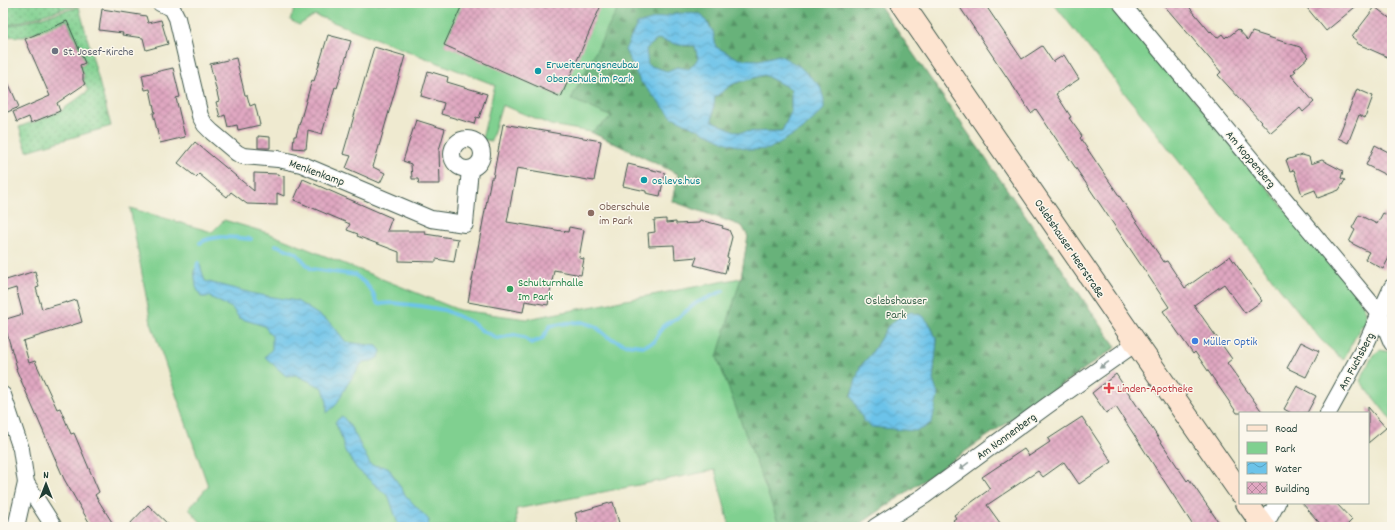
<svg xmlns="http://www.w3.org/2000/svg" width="1395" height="530" font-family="Dekko,sans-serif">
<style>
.green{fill:#80d090;stroke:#508662}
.forest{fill:url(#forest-firs);stroke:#447857;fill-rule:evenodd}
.garden{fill:url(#garden-dots);stroke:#508662}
.water{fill:url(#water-waves);stroke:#46808e;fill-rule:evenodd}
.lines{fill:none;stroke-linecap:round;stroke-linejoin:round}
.stream{stroke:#6cc3e9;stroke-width:4}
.building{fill:url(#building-cross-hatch)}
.minor-casing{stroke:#3e574b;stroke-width:18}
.secondary-casing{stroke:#3e574b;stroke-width:24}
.minor{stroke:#fff;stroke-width:16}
.secondary{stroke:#fde4d0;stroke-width:22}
.oneway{fill:#8f9e9a}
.worship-dot{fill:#6b7280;stroke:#fbf7ec;stroke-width:1.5}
.culture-dot{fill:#0f9aa8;stroke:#fbf7ec;stroke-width:1.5}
.education-dot{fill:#8d6e63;stroke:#fbf7ec;stroke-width:1.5}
.leisure-dot{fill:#2e9e5b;stroke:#fbf7ec;stroke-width:1.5}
.shop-dot{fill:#3f7fe0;stroke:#fbf7ec;stroke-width:1.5}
.health-dot{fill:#e0444e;stroke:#fbf7ec;stroke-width:1.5}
.labels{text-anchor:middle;stroke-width:3;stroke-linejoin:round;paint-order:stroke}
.worship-label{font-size:12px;fill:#5b616d;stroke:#fbf7ec;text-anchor:start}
.culture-label{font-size:12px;fill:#0d838f;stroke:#fbf7ec;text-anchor:start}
.street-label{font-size:12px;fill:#1f3d34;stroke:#fbf7ec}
.education-label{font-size:12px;fill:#785e54;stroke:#fbf7ec;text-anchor:start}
.leisure-label{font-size:12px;fill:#27864d;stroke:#fbf7ec;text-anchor:start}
.park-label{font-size:12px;fill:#37624b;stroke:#fbf7ec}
.shop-label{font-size:12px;fill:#366cbe;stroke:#fbf7ec;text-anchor:start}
.health-label{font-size:12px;fill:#be3a42;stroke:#fbf7ec;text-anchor:start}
</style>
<defs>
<pattern id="forest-firs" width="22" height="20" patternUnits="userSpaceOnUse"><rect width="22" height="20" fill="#68b27a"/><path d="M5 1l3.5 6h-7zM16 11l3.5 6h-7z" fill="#559265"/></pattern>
<pattern id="garden-dots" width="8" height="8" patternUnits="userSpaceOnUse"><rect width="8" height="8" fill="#80d090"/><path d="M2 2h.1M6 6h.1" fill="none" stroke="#68aa76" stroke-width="1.8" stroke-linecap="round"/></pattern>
<pattern id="water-waves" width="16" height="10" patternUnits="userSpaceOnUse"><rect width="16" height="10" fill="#6cc3e9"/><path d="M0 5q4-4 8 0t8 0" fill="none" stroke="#58a0be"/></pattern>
<pattern id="building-cross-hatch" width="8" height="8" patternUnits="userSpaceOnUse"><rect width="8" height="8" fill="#e0a7c1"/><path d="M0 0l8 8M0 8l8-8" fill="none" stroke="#b5899e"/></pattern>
</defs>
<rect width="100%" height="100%" fill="#fbf7ec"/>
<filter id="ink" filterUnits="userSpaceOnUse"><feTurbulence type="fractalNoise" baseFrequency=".025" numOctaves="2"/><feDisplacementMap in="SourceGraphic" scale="8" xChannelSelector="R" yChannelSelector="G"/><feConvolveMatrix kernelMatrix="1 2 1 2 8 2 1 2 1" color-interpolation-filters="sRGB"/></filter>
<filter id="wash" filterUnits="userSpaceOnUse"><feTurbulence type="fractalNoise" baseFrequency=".012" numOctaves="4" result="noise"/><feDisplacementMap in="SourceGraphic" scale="16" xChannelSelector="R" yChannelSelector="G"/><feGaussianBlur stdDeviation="0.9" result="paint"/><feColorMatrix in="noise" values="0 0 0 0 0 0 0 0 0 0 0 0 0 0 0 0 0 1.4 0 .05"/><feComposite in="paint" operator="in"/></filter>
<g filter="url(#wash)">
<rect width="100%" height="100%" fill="#efead0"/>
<!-- green -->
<g class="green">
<path d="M59 3 79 5 60 10Z"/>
<path d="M297 3H878L1116 347 856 527H730L715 470 516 509 517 527H205L189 509 208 486 151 323 130 208 212 232 224 220 268 233 459 310 527 319 741 278 748 236 742 226 672 201 678 174 591 132 551 125 502 105 491 141 482 139 495 85 315 15 299 25 290 20Z"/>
<path d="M1053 3H1111L1142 41 1193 98 1358 297 1366 311V325L1361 326 1343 360 1321 340Z"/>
<path d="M1380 350 1390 352 1392 354V421L1360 381 1373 355Z"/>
<path d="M905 519 907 524 906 527H892Z"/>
</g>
<!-- forest -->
<g class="forest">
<path d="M621 3H878L1116 347 856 527H780L717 357 741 278 748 236 742 226 672 201 678 174 591 132 612 117 571 99ZM701 14 713 31 716 47 739 59 759 60 779 55 824 109 752 150 640 81 625 50ZM888 326H931L937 341 933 380 860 367 871 354Z"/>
<path d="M658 39 679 45 695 46 698 59 689 69 677 67 667 71 647 65 646 49Z"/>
<path d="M764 75 791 89V112L782 131 737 132 712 121 715 97 733 84Z"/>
</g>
<!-- garden -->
<g class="garden">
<path d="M3 3H59L60 10 3 27Z"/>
<path d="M79 7 111 126 27 151 19 127 61 111 88 91 83 80 84 75 82 71 79 70 78 67 86 63 67 20 24 37 3 36V28Z"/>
</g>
<!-- water -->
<g class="water">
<path d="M676 13 701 14 713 31 716 47 739 59 759 60 779 55 799 66 820 86 824 99V109L803 129 769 149 752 150 727 143 672 117 640 81 625 50 637 24ZM658 39 679 45 695 46 698 59 689 69 677 67 667 71 648 65 646 49ZM764 75 791 89V112L782 131 737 132 712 121 715 97 733 84Z"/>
<path d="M200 265 205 281 255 294 297 301 331 323 346 342 377 346 381 351 379 357 372 361 363 362 347 385 336 405 327 413V402L323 388 296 375 286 376 265 357 272 349V336L264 326 239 318 232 308 210 297H201L196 287 194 270Z"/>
<path d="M911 312 923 316 931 326 937 341 933 380 938 395 932 422 924 428 915 431 871 427 864 421 851 396 860 367 871 354 888 326 898 318Z"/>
<path d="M342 416C355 429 361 449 371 465L388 467 406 496 429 520 428 527H398V524L389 497 357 469 345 451 341 436 335 422Z"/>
</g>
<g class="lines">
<!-- stream -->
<g class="stream">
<path d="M200 243C214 234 235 238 251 239"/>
<path d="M276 245 296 253 311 269 355 275 366 284 373 293 376 301 378 304 393 303 421 306 444 310 471 322 481 330 497 338 514 335 523 337 531 343 542 339 550 326 567 323 582 322 595 326 608 337 624 344 644 346 654 342 663 326 679 317 696 303 723 291"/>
<path d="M197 267 198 263"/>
</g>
</g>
<g id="blocks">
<!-- building -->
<g class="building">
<path d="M463 3H602L561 97 444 45Z"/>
<path d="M957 3H984L1022 59 1042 46 1053 62 1064 55 1079 79 1056 94 1071 117 1069 118 1082 136 1080 138 1164 262 1167 261 1185 288 1230 256 1262 301 1245 313 1224 284 1194 305 1232 359 1227 363 1263 413H1237L1195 352 1193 354 1163 311 1169 307 1147 274 1036 109 1031 113Z"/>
<path d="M1162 3H1186L1210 32 1211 31 1217 38 1222 34 1225 38 1227 36 1228 37 1238 29 1248 40 1252 32 1300 47 1309 57 1294 70 1296 71 1291 75 1314 102 1303 112 1300 108 1271 133 1218 75 1221 72Z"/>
<path d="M1303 3H1360L1326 31Z"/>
<path d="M1375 7 1392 20V59L1356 43 1357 41 1352 37Z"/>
<path d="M102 9 146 16 148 23 161 20 168 44 146 50 143 38 122 35 123 33 99 30Z"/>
<path d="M67 21 85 63 80 65 83 75V80L85 84 57 103 60 111 31 123 29 117 17 122 13 112 50 96 25 39Z"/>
<path d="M328 35 351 41 337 88 335 87 322 134 308 130 306 149 293 148 294 136H296L312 80 314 81Z"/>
<path d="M374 47 405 56 373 167 385 173 380 183 346 168 351 156 343 154Z"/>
<path d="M236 58 245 95H247L250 106 255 104 260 125 238 130 237 125 228 127 225 115 220 117 216 102 219 101 210 64Z"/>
<path d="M173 68 180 97 176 98 185 137 160 143 153 113H155L150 89 145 90 142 75Z"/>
<path d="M3 71 19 107 3 114Z"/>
<path d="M428 71 448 77 447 82 487 94 479 118 476 117 474 124 441 114 444 103 421 96Z"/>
<path d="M1357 89 1373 96 1365 118 1359 115 1348 143 1338 138Z"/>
<path d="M416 120 445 129 439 150 440 184H419L418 179H412L411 164 403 161Z"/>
<path d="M503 124 601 141 594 181 517 168 507 222 568 232 569 227 584 230 579 258 584 259 581 275 554 270 548 305 525 301 523 312 468 302 491 178H493Z"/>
<path d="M258 136 270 137V148H258Z"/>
<path d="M195 142 254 191V173L278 174V175L284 176V196L277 193V205L247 204 231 192 227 197 199 174 196 177 178 163Z"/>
<path d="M1375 145 1392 154V178L1366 165Z"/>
<path d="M1302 155 1309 157 1311 164 1322 160 1343 171 1341 178 1345 180 1339 190 1318 198 1315 190 1302 195 1294 170 1290 171 1286 160Z"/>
<path d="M628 164 665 173 660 196 646 193V191L623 186Z"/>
<path d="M303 179 392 218 387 231H425V234L458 239 454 262 436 259V262L399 261V252L357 236 358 234 347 230 350 224 294 200Z"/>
<path d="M1383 213 1392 218V252L1383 269 1365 259 1369 252 1349 242 1355 230 1352 228 1359 215 1377 224Z"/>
<path d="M666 219V223L676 222V224L699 223 700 220 723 226 722 228 729 230 732 237 727 257 729 258 725 273 694 265 697 257 675 259 674 245 649 246 648 233 655 232 654 220Z"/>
<path d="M35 271 39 287 36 288 42 309 67 302V303L76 300 82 322 23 341 29 363 35 361 57 409 60 408 71 434 74 433 99 492 95 495 115 527H92L83 512 64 479 16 369 17 368 3 320 23 314 16 288 3 292V281Z"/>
<path d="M1301 342 1319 351 1306 377 1287 368Z"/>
<path d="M1116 374 1187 481 1189 479 1222 527H1194L1116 407 1106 413 1092 393Z"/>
<path d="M1297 386 1316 396 1307 413H1291L1284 409Z"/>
<path d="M1368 407 1386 428 1368 443Z"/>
<path d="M1082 417 1112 462 1079 484 1064 462 1043 477 1038 471 987 505 1003 527H958L953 520 956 518 954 515 990 489 982 477 1024 449 1029 456 1050 442 1048 439Z"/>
<path d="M613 502 619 523 604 527H579L575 513Z"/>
<path d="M1302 503H1336L1352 520 1345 527H1323Z"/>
<path d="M148 505 171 527H127Z"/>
</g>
</g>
</g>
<g filter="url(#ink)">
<use href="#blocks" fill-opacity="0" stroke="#3e574b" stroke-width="1"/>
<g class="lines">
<!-- minor casing -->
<g class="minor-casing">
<g id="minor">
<path d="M160 3 172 8 177 18 200 116 205 125 212 132 237 153 243 156 278 159 301 164 431 219 465 224 470 169"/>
<path d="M1121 3 1380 314 1392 343"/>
<circle cx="467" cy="154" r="15"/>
<path d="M3 395 21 449 26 483 54 527"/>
<path d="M1328 413 1365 346 1392 287"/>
<path d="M16 527 26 483"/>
<path d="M875 527 924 496 1048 405 1136 343"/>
<path d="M1264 527 1277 503"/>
</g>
</g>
<!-- secondary casing -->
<g class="secondary-casing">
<g id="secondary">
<path d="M902 3 1136 343 1240 492"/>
<path d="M1247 503 1264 527"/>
</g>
</g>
<!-- minor -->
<use href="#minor" class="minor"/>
<!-- secondary -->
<use href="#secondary" class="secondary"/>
</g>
<!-- one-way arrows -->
<defs><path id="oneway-solid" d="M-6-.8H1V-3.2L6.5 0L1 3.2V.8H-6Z"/></defs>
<g class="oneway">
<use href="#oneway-solid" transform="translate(1104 365) rotate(145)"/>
<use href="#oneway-solid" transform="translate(964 466) rotate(144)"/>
</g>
</g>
<!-- markers -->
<circle class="worship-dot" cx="55" cy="51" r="4"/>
<g class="culture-dot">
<circle cx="538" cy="71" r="4"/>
<circle cx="644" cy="180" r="4"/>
</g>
<circle class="education-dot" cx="591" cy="213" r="4"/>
<circle class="leisure-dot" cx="510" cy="289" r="4"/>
<circle class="shop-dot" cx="1195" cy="341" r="4"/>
<path class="health-dot" d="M1107 382h4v4h4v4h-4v4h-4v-4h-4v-4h4z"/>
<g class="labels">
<!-- worship labels -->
<g class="worship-label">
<text x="63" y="55">St. Josef-Kirche</text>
</g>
<!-- culture labels -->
<g class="culture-label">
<text x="546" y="68">Erweiterungsneubau<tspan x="546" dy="14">Oberschule im Park</tspan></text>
<text x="652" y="184">os.levs.hus</text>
</g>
<!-- street labels -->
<g class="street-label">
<text transform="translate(1251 159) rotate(50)" y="4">Am Koppenberg</text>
<text transform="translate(317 172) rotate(20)" y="4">Menkenkamp</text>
<text transform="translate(1070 248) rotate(56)" y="4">Oslebshauser Heerstraße</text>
<text transform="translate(1356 361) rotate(-62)" y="4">Am Fuchsberg</text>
<text transform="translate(1006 436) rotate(-36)" y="4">Am Nonnenberg</text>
</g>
<!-- education labels -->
<g class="education-label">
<text x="599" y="210">Oberschule<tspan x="599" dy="14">im Park</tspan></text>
</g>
<!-- leisure labels -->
<g class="leisure-label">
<text x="518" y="286">Schulturnhalle<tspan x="518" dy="14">Im Park</tspan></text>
</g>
<!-- park labels -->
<g class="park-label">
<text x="896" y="304">Oslebshauser<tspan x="896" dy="14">Park</tspan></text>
</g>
<!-- shop labels -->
<g class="shop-label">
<text x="1203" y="345">Müller Optik</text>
</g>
<!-- health labels -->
<g class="health-label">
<text x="1117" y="392">Linden-Apotheke</text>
</g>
</g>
<!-- margin -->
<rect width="1395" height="530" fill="none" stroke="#fbf7ec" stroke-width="16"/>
<!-- legend -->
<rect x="1239" y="412" width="130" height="92" fill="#fbf7ec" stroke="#a3ada2"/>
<rect x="1247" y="425" width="20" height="6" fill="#fde4d0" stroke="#a3ada2"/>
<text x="1275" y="432" font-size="12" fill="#1f3d34">Road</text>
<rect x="1247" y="442" width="20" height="12" fill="#80d090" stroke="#a3ada2"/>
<text x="1275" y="452" font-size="12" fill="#1f3d34">Park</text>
<rect x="1247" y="462" width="20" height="12" fill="url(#water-waves)" stroke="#a3ada2"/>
<text x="1275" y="472" font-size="12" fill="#1f3d34">Water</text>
<rect x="1247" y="482" width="20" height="12" fill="url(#building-cross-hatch)" stroke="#a3ada2"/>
<text x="1275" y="492" font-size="12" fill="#1f3d34">Building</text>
<!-- north arrow -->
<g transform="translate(46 484)" stroke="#fbf7ec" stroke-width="3" paint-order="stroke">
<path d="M0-3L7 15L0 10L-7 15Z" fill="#1f3d34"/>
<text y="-6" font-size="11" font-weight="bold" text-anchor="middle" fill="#1f3d34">N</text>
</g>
</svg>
